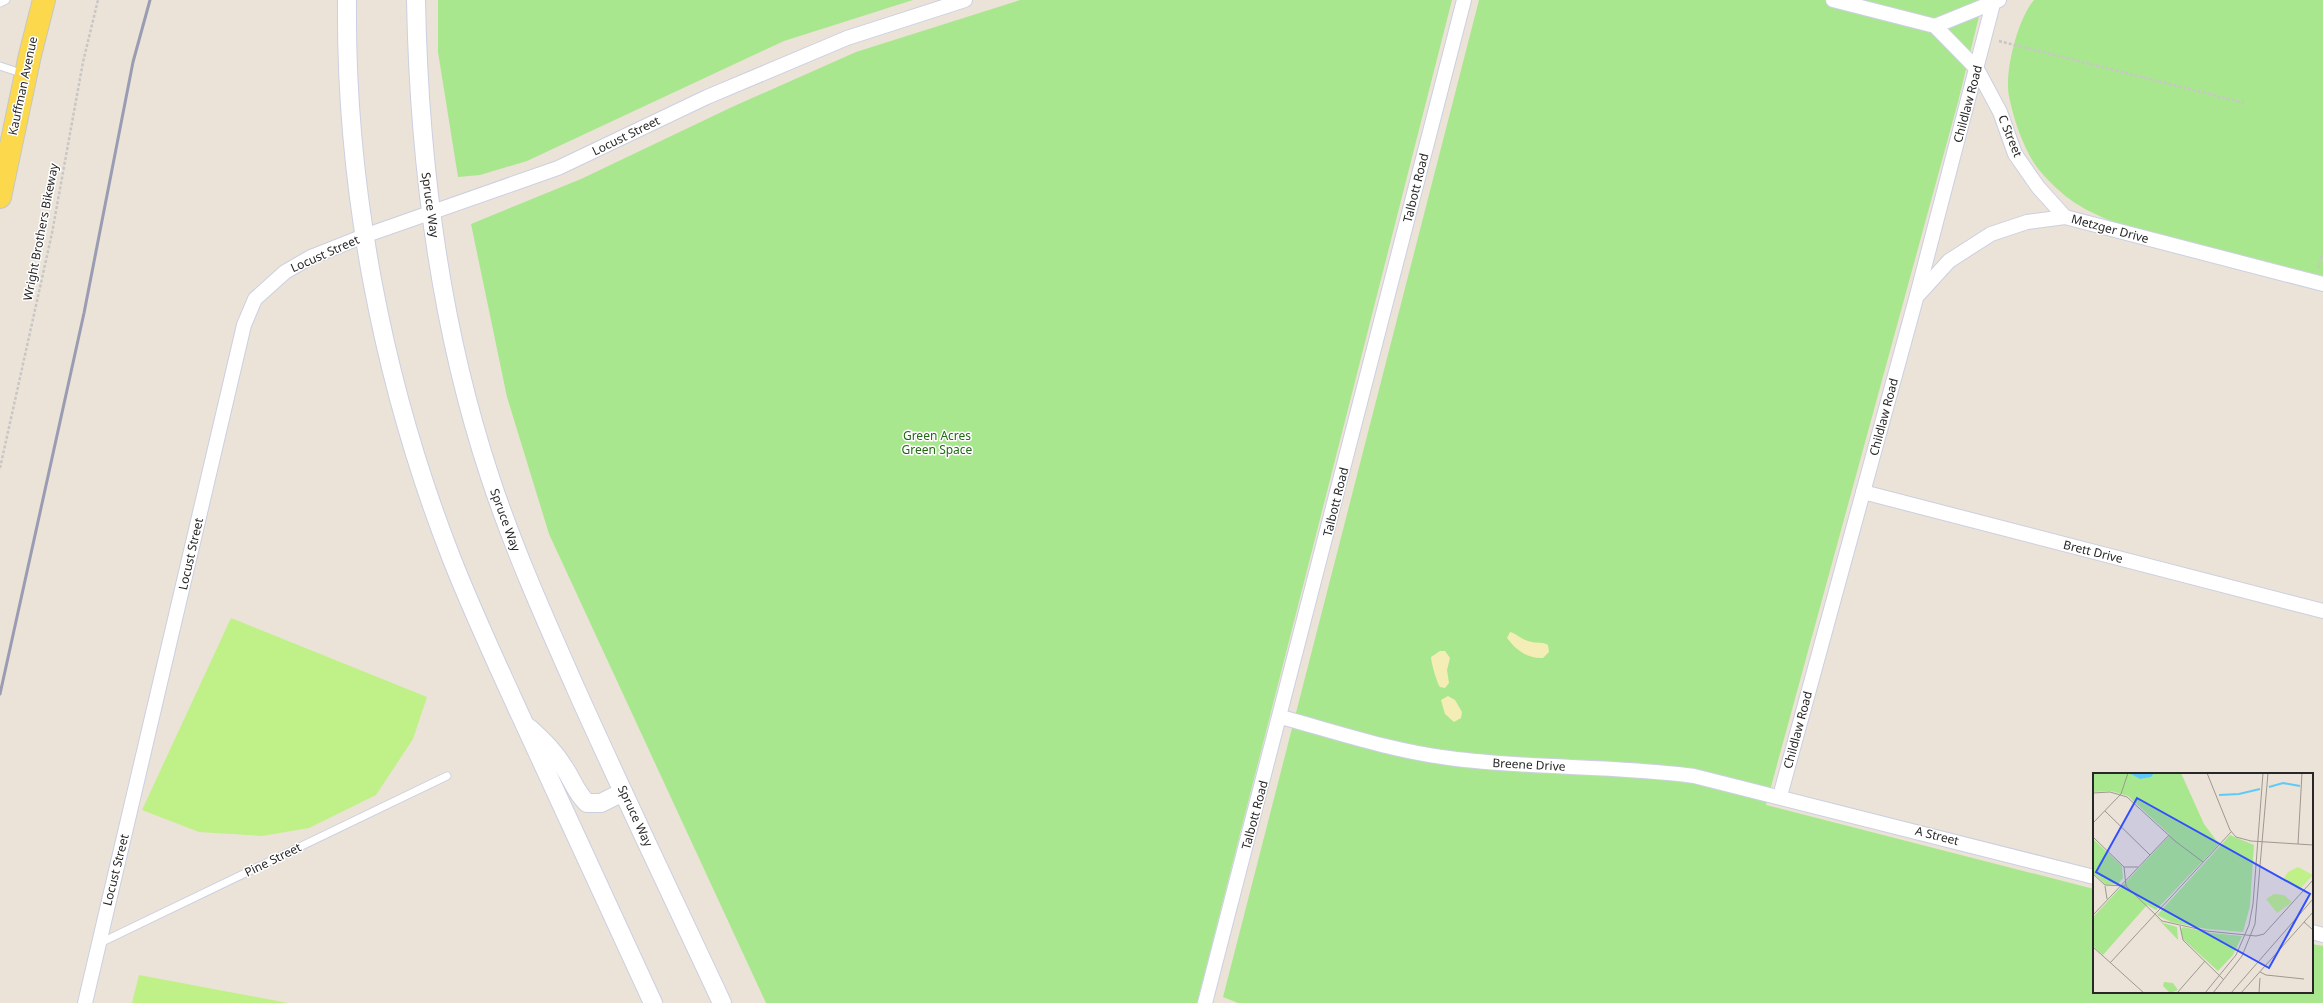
<svg xmlns="http://www.w3.org/2000/svg" width="2323" height="1003" font-family="'Noto Sans',sans-serif">
<style>
.green{fill:#a9e78e}
.sand{fill:#f4edb6}
.pitch{fill:#c0f088}
.lines{fill:none;stroke-linecap:round;stroke-linejoin:round}
.service-casing{stroke:#cccfe2;stroke-width:9}
.minor-casing{stroke:#cccfe2;stroke-width:16}
.tertiary-casing{stroke:#cccfe2;stroke-width:20}
.primary-casing{stroke:#c7c7c7;stroke-width:24}
.path{stroke:#c7c7c7;stroke-width:2.5;stroke-dasharray:3 2;stroke-linecap:butt}
.service{stroke:#fff;stroke-width:7}
.minor{stroke:#fff;stroke-width:14}
.tertiary{stroke:#fff;stroke-width:18}
.primary{stroke:#fbd84c;stroke-width:22}
.rail{stroke:#9a9cb3;stroke-width:3}
.labels{text-anchor:middle;stroke-width:3;stroke-linejoin:round;paint-order:stroke}
.street-label{font-size:12px;fill:#272727;stroke:#fff}
.park-label{font-size:12px;fill:#226714;stroke:#fff}
.inset-river{fill:none;stroke:#60c9f7;stroke-width:2}
.inset-road{fill:none;stroke:#9d9891;stroke-width:1}
.view{fill:#304fff;fill-opacity:0.15;stroke:#304fff;stroke-width:2}
.inset-edge{fill:none;stroke:#272727;stroke-width:2}
</style>
<rect width="100%" height="100%" fill="#ebe3d7"/>
<!-- green -->
<g class="green">
<path d="M438 0H913L784 41 527 161 480 175 458 177 438 52Z"/>
<path d="M1020 0H1452L1197 1003H766L549 534 507 397 471 224 581 179 732 107 856 52Z"/>
<path d="M1479 0H1983L1958 102 1766 805 2094 889V992H2312V944L2323 946V1003H1238L1223 997Z"/>
<path d="M2034 0H2323V276L2117 223C2084 211 2063 198 2040 171 2025 154 2013 118 2009 96 2004 72 2018 18 2034 0Z"/>
</g>
<!-- sand -->
<g class="sand">
<path d="M1510 632C1517 634 1521 639 1528 641 1535 644 1541 641 1548 645L1549 652 1543 658C1528 659 1516 650 1507 638Z"/>
<path d="M1440 651H1445L1450 658 1447 670 1449 683 1445 688 1440 687C1437 683 1431 662 1431 657Z"/>
<path d="M1448 696 1455 700 1462 712 1461 718 1454 722 1445 714 1441 700Z"/>
</g>
<!-- pitch -->
<g class="pitch">
<path d="M231 618 427 697 413 739 376 795 309 828 262 836 199 832 142 810Z"/>
<path d="M139 975 288 1003H132Z"/>
</g>
<g class="lines">
<!-- service casing -->
<g class="service-casing">
<g id="service">
<path d="M0 3 6 0"/>
<path d="M0 66 24 74"/>
<path d="M98 944 447 776"/>
</g>
</g>
<!-- minor casing -->
<g class="minor-casing">
<g id="minor">
<path d="M1833 0 1935 26 1977 69 2000 112 2015 154 2038 187 2065 217"/>
<path d="M1935 26 1999 0"/>
<path d="M1919 294 1949 261 1991 234 2027 222 2065 217 2323 284"/>
<path d="M1863 492 2323 611"/>
<path d="M1281 717C1336 732 1392 751 1449 758 1530 769 1613 765 1694 776L2094 877"/>
<path d="M1780 796 1917 295 1994 0"/>
<path d="M2312 932 2323 935"/>
<path d="M85 1003 244 325 255 299 285 272 311 257 364 236 558 168 707 97 847 38 965 0"/>
<path d="M1205 1003 1464 0"/>
</g>
</g>
<!-- tertiary casing -->
<g class="tertiary-casing">
<g id="tertiary">
<path d="M347 0C345 187 383 383 451 557 471 608 494 658 517 708 562 807 608 905 653 1003"/>
<path d="M416 0C419 162 439 323 490 477 514 550 545 619 576 689 623 794 673 898 722 1003"/>
<path d="M529 728C543 741 555 752 565 769 573 781 576 793 587 803H601L623 792"/>
</g>
</g>
<!-- primary casing -->
<g class="primary-casing">
<path id="primary" d="M0 197 30 55 44 0"/>
</g>
<!-- path -->
<g class="path">
<path d="M1999 41 2245 103"/>
<path d="M2318 268 2323 252"/>
<path d="M0 468 52 233 83 62 98 0"/>
</g>
<!-- service -->
<use href="#service" class="service"/>
<!-- minor -->
<use href="#minor" class="minor"/>
<!-- tertiary -->
<use href="#tertiary" class="tertiary"/>
<!-- primary -->
<use href="#primary" class="primary"/>
<!-- rail -->
<path class="rail" d="M0 694 84 313 133 62 150 0"/>
</g>
<g class="labels">
<!-- street labels -->
<g class="street-label">
<text transform="translate(23 86) rotate(-78)" y="4">Kauffman Avenue</text>
<text transform="translate(1968 104) rotate(-75)" y="4">Childlaw Road</text>
<text transform="translate(626 136) rotate(-26)" y="4">Locust Street</text>
<text transform="translate(2010 136) rotate(68)" y="4">C Street</text>
<text transform="translate(1416 188) rotate(-76)" y="4">Talbott Road</text>
<text transform="translate(430 205) rotate(82)" y="4">Spruce Way</text>
<text transform="translate(2110 229) rotate(15)" y="4">Metzger Drive</text>
<text transform="translate(41 232) rotate(-79)" y="4">Wright Brothers Bikeway</text>
<text transform="translate(325 254) rotate(-24)" y="4">Locust Street</text>
<text transform="translate(1884 417) rotate(-75)" y="4">Childlaw Road</text>
<text transform="translate(1336 502) rotate(-76)" y="4">Talbott Road</text>
<text transform="translate(505 520) rotate(70)" y="4">Spruce Way</text>
<text transform="translate(2093 552) rotate(14)" y="4">Brett Drive</text>
<text transform="translate(191 554) rotate(-77)" y="4">Locust Street</text>
<text transform="translate(1798 730) rotate(-75)" y="4">Childlaw Road</text>
<text transform="translate(1529 765) rotate(3)" y="4">Breene Drive</text>
<text transform="translate(1255 815) rotate(-75)" y="4">Talbott Road</text>
<text transform="translate(635 816) rotate(65)" y="4">Spruce Way</text>
<text transform="translate(1937 836) rotate(14)" y="4">A Street</text>
<text transform="translate(273 860) rotate(-26)" y="4">Pine Street</text>
<text transform="translate(116 870) rotate(-76)" y="4">Locust Street</text>
</g>
<!-- park labels -->
<g class="park-label">
<text x="937" y="440">Green Acres<tspan x="937" dy="14">Green Space</tspan></text>
</g>
</g>
<!-- overview -->
<g transform="translate(2093 773)">
<rect width="220" height="220" fill="#ebe3d7"/>
<path d="M0 0H88L111 51 126 71 63 137 54 132 10 182 0 173V144L77 62 35 23 18 18 0 19ZM137 62 161 72 157 133 150 159 114 156 78 149 64 142ZM0 66 29 93 30 105 25 111 13 112 0 100ZM62 143 70 150 84 154 85 167ZM90 154 119 160 149 163 140 182 125 198 90 166 88 156ZM71 209 80 210 85 217 77 220 70 213Z" fill="#a9e78e"/>
<path d="M205 94 220 102 206 117 191 105 195 99ZM181 121 191 122 199 129 184 140 173 126Z" fill="#c0f088"/>
<path d="M61 0 58 4 47 6 38 1Z" fill="#60c9f7"/>
<path class="inset-river" d="M176 14 190 10 207 13M126 22 146 21 167 16"/>
<path class="inset-road" d="M114 0 137 57 143 64 158 68 220 72M0 20 17 19 34 24 82 68 110 89M12 38 57 82M0 50 28 21 35 0M0 64 31 94H45M205 71 209 0M31 94 33 113 69 148 114 158 163 163 171 161 220 107M0 101 12 112 32 113M12 113 14 126M0 142 76 62M211 149 220 157M87 153 90 167 131 207M0 174 51 220M17 190 138 59M167 199 173 202 211 206M84 220 112 188M112 220 143 182 156 152 160 131 170 0M120 220 149 183 162 151 175 0M138 220 220 126M148 220 220 139M166 220 167 205"/>
<path class="view" d="M44 25 217 121 176 195 3 99Z"/>
<rect width="220" height="220" class="inset-edge"/>
</g>
</svg>
